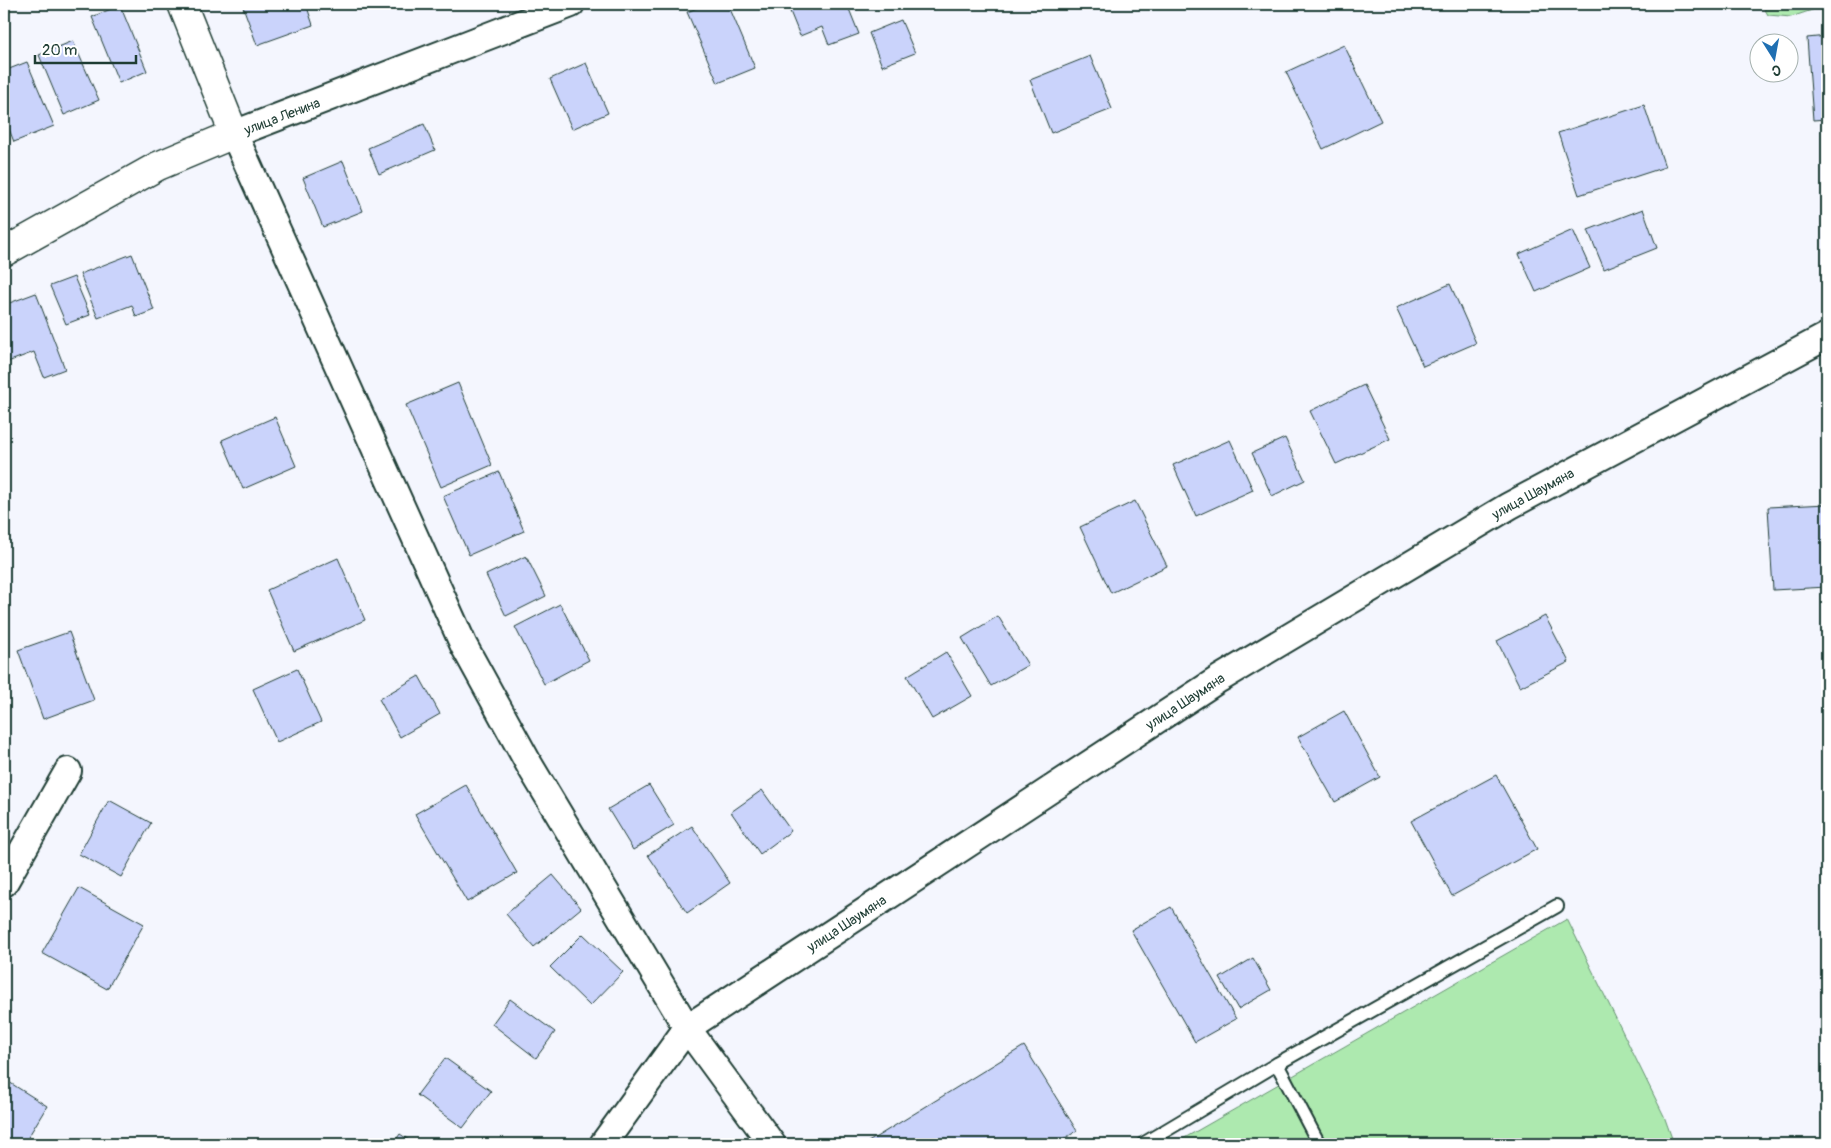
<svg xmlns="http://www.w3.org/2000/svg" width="1831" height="1148" font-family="Pangolin,sans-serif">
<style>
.green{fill:#ade9af;stroke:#669372}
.building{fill:#cad3fb;stroke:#1f3d34}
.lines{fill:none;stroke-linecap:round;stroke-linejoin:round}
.lane-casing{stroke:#1f3d34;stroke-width:16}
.street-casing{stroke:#1f3d34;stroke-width:30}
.secondary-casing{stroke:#1f3d34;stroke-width:31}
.lane{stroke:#fff;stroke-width:12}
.street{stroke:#fff;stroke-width:26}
.secondary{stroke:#fff;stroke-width:28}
.labels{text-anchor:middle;stroke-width:4;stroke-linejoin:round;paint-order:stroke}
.street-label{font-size:14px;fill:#1f3d34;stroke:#fff}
</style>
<rect width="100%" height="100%" fill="#f4f6fe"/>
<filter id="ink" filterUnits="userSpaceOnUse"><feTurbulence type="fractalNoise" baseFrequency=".02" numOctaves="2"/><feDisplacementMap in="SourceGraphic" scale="10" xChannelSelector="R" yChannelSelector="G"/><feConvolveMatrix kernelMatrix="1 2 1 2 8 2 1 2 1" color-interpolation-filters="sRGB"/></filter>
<g filter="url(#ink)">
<!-- green -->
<g class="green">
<path d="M1762 4H1827V5L1791 17 1768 15Z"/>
<path d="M1567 919 1664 1116 1674 1144H1174Z"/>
</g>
<!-- building -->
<g class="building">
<path d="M242 4H306L313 25 257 45Z"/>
<path d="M707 4H728L755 68 718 83 687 12Z"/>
<path d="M787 4H847L859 34 829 45 822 27 800 36Z"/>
<path d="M120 5 147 71 119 83 92 17Z"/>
<path d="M901 20 915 53 882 66 869 33Z"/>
<path d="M1827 36V119L1813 120 1807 38Z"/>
<path d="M73 41 99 100 64 115 39 55Z"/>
<path d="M1344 45 1381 121 1323 149 1286 72Z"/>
<path d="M1090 56 1112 109 1051 133 1030 80Z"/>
<path d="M27 62 54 126 14 142 4 116V71Z"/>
<path d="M586 63 608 113 572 129 550 79Z"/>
<path d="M1644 105 1665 167 1579 195 1558 133Z"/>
<path d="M424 124 435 150 379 174 368 148Z"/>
<path d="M343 161 363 211 323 227 303 178Z"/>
<path d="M1643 209 1657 248 1604 269 1588 230Z"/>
<path d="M1573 230 1590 268 1536 292 1519 254Z"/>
<path d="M132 254 154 310 136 317 132 305 98 318 80 274Z"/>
<path d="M74 277 90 315 66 324 50 286Z"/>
<path d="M1450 284 1476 343 1423 366 1396 308Z"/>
<path d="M36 293 65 369 44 377 34 352 5 363 4 360V305Z"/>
<path d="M458 383 492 465 441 487 406 405Z"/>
<path d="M1364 385 1390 439 1336 464 1310 411Z"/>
<path d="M275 417 296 466 243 489 222 440Z"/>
<path d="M1285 438 1305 480 1272 496 1252 453Z"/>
<path d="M1230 440 1253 490 1196 516 1173 465Z"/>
<path d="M499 472 524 531 469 555 443 496Z"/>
<path d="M1135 501 1167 566 1111 593 1080 527Z"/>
<path d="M1827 504V587L1773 590 1768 507Z"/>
<path d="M526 556 546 596 506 616 486 575Z"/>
<path d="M338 558 365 620 294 651 267 590Z"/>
<path d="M560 604 589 660 544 684 515 627Z"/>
<path d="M998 616 1028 665 991 686 962 638Z"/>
<path d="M1545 616 1569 662 1520 687 1497 641Z"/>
<path d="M69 632 94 700 43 719 18 650Z"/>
<path d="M946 652 972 696 932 719 907 676Z"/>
<path d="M297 669 321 722 277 742 253 689Z"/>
<path d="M419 676 440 714 400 737 379 699Z"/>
<path d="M1344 711 1380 777 1335 802 1298 737Z"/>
<path d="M1496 775 1537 849 1452 896 1411 821Z"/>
<path d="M466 785 517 873 467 902 415 814Z"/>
<path d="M649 785 674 825 633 850 608 809Z"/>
<path d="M762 790 791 831 760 854 731 812Z"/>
<path d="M109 800 151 823 121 877 79 854Z"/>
<path d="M692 826 730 883 687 913 648 855Z"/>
<path d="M553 875 581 908 534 947 506 914Z"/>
<path d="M79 888 144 924 107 989 42 953Z"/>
<path d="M1171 907 1236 1019 1195 1042 1131 930Z"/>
<path d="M583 934 623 972 590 1006 550 967Z"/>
<path d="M1253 958 1271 990 1238 1009 1220 978Z"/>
<path d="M510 999 555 1032 536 1058 492 1024Z"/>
<path d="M1024 1046 1077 1131 1055 1144H865Z"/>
<path d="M445 1058 491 1091 463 1128 417 1095Z"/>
<path d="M4 1079 47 1106 24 1144H4Z"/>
<path d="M400 1134 415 1144H393Z"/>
</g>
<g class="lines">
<!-- lane casing -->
<g class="lane-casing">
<g id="lane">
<path d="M1277 1064 1319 1144"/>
<path d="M1143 1144 1277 1064 1557 906"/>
</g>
</g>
<!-- street casing -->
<g class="street-casing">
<g id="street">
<path d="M571 4 234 134 464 646 530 766 687 1028 772 1144"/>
<path d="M4 883 68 771"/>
<path id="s1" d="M603 1144 687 1028 1219 679 1509 506 1827 336"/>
</g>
</g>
<!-- secondary casing -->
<g class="secondary-casing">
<path id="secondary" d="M4 252 158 166 234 134 182 4"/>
</g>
<!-- lane -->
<use href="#lane" class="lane"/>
<!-- street -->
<use href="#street" class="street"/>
<!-- secondary -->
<use href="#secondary" class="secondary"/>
</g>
</g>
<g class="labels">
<!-- street labels -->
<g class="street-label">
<text transform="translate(282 116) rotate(-21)" y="5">улица Ленина</text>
<text dy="5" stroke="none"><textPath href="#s1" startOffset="1144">улица Шаумяна</textPath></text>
<text dy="5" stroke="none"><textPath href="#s1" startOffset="739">улица Шаумяна</textPath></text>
<text dy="5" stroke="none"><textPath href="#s1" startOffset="334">улица Шаумяна</textPath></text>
</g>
</g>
<!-- margin -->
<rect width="1831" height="1148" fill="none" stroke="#fff" stroke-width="20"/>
<rect x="10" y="10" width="1811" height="1128" fill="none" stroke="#1f3d34" stroke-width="2" filter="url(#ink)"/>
<!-- north arrow -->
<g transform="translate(1774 58) rotate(169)"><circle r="24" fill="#ffffff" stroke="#a5b1ae"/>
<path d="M0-4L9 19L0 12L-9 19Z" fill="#1f6fb2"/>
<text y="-8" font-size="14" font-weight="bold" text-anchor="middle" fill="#1f3d34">С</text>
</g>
<!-- scale -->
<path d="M35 55v8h101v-8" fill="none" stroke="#1f3d34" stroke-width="2.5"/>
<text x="42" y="55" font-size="15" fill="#1f3d34" stroke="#ffffff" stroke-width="4" paint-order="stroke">20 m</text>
</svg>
